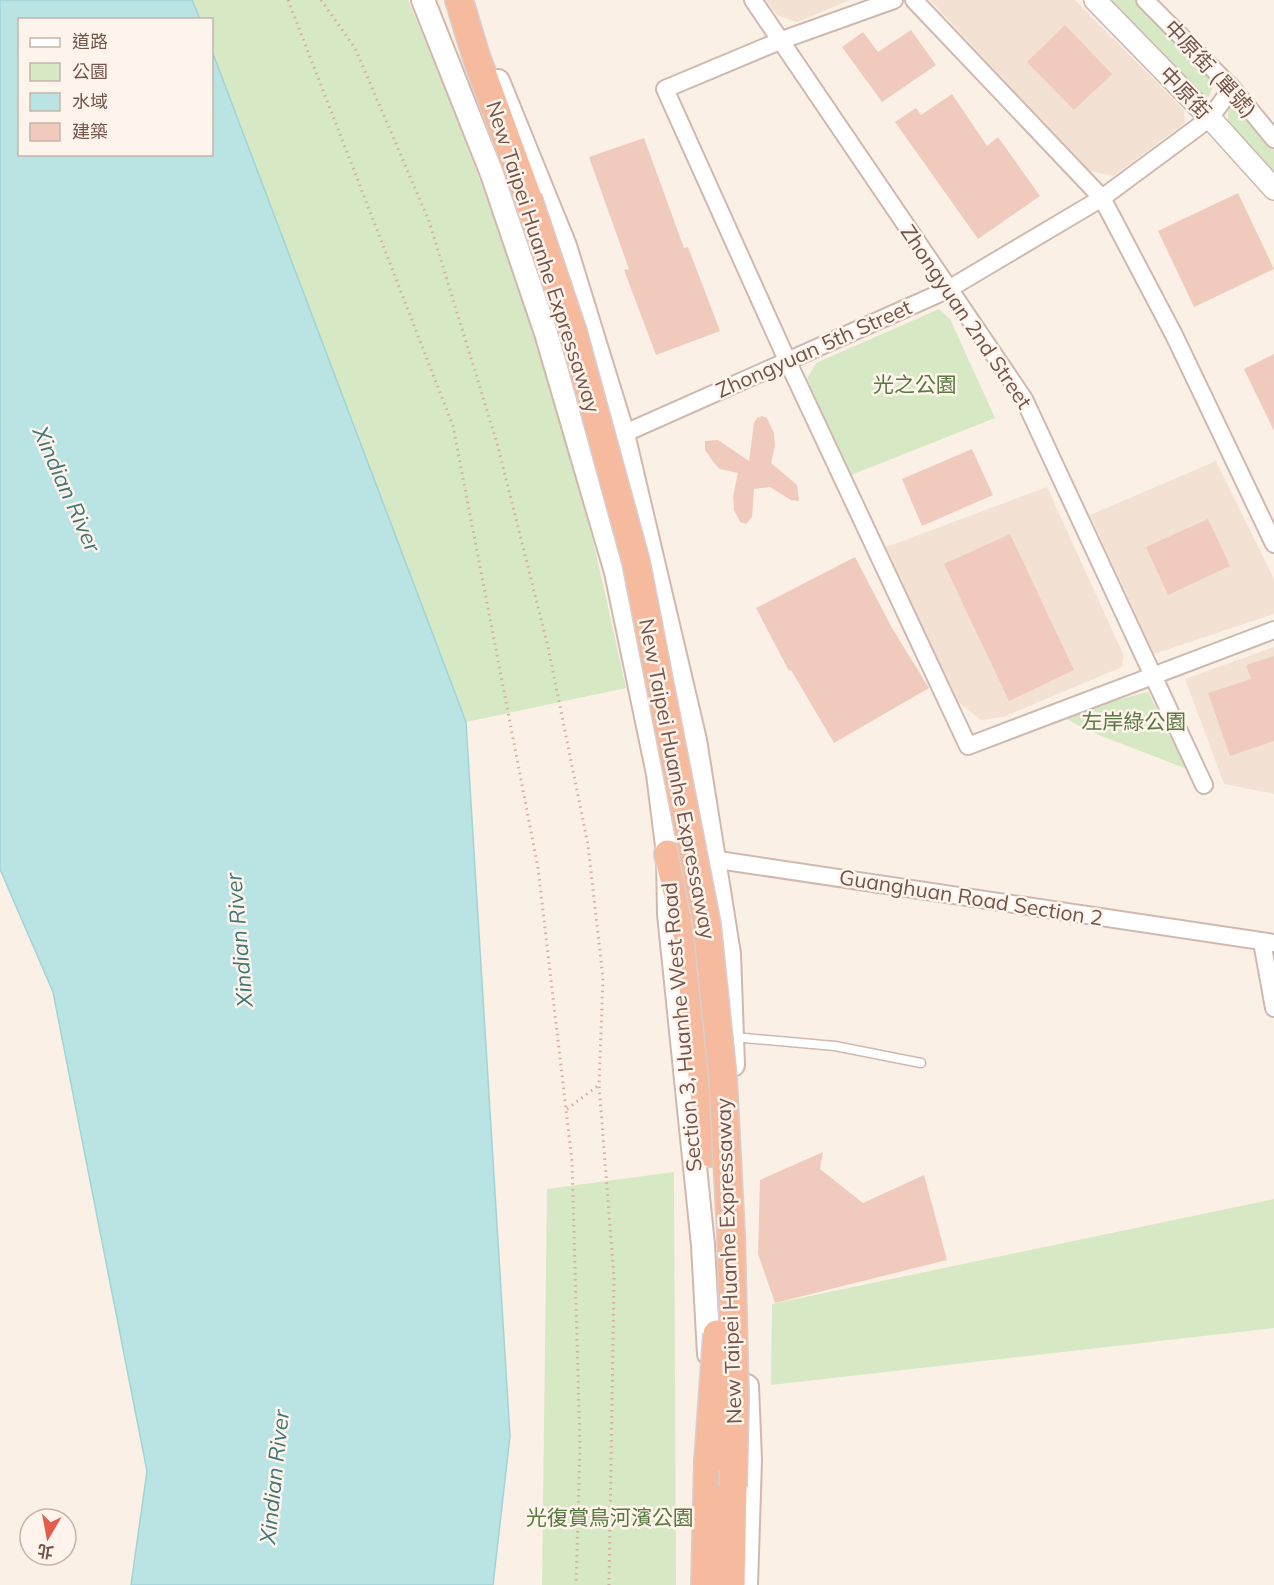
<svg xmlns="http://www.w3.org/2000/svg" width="1274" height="1585" font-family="Mulish,'Noto Sans TC',sans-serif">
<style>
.residential{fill:#f3e1d4}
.green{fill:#d7e8c4}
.water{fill:#bae3e4;stroke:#a1d4d6;stroke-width:1.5}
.building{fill:#f0cbbd}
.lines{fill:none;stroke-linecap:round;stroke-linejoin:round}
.service-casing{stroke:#cfb9af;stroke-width:11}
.minor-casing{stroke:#cfb9af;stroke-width:20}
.tertiary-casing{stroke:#cfb9af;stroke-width:24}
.secondary-casing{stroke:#d1b8ac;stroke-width:26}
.trunk-casing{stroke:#d8cfcd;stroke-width:30}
.path{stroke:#d5aea1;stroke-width:3;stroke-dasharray:1.5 4.5;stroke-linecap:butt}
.service{stroke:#fff;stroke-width:8}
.minor{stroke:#fff;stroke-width:16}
.tertiary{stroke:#fff;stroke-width:21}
.secondary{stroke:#fff;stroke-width:22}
.trunk{stroke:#f6bb9f;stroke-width:27}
.trunk-bridge-casing{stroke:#d8cfcd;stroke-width:30;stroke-linecap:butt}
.trunk-bridge{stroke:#f6bb9f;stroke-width:27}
.labels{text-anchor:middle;stroke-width:5;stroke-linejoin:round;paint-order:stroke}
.street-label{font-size:21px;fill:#73544b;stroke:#fef4eb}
.park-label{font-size:21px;fill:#5a7843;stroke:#fef4eb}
.water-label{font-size:22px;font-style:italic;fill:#407678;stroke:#fef4eb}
</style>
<rect width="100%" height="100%" fill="#fbf0e5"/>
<!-- residential -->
<g class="residential">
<path d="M766 0H850L797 22 777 15Z"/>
<path d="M930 0H1075L1184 110 1185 123 1113 176 1088 171Z"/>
<path d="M1216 461 1274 579V614L1154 654 1090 515Z"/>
<path d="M1047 487 1124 656 1122 667 1003 717 981 720 957 701 886 547Z"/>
<path d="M1274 647V794L1224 784 1185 679Z"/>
</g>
<!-- green -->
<g class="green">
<path d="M192 0H408C468 140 520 285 564 432 589 516 607 602 626 688L466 722 212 51V20L200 19Z"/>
<path d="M1111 0H1135L1215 81 1209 96 1204 97Z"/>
<path d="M1234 105H1238L1274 150V175L1228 125V109Z"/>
<path d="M939 309 950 319 995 418 851 475 807 379 816 363Z"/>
<path d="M1148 692 1187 769 1086 730 1060 715Z"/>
<path d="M674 1172 676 1585H542L547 1189Z"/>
<path d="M1274 1199V1328L771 1385 772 1304Z"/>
</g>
<!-- water -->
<path class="water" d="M0 0H192L200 19 20 20V154H212V51L466 722 510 1436 493 1585H131L147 1471 53 992 0 869Z"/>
<!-- building -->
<g class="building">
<path d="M1065 25 1112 74 1074 110 1027 62Z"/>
<path d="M911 30 936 65 882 102 842 47 863 32 878 52Z"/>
<path d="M952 94 987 146 998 137 1040 196 978 239 895 122 916 108 921 115Z"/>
<path d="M644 138 684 248 688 247 720 331 656 355 624 270 629 269 589 157Z"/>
<path d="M1238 193 1274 269 1194 307 1158 231Z"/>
<path d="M1274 354V431L1244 369Z"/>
<path d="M762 416 767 418 774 433 775 446 771 463 797 485 799 501 791 500 770 487 754 489 752 517 746 524 740 522 734 510 733 496 738 473 720 469 714 463 705 450V441L718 440 749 461 754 423 757 418Z"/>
<path d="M972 449 993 495 922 526 902 479Z"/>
<path d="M1208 519 1230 566 1168 595 1146 547Z"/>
<path d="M1010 534 1074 670 1009 701 944 564Z"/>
<path d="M855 557 892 628 929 688 834 743 791 670 789 671 756 608Z"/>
<path d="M1274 656V741L1230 756 1208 693 1251 679 1246 665Z"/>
<path d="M823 1152 820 1169 863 1203 924 1175 947 1260 775 1303 758 1254 760 1180Z"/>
</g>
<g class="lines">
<!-- service casing -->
<g class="service-casing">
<path id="service" d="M733 1037 835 1046 921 1063"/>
</g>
<!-- minor casing -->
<g class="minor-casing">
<g id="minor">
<path d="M753 0 1024 399 1204 785"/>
<path d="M894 0 782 40 665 89 787 360 968 746 1274 630"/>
<path d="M914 0 1102 198 1174 335 1274 544"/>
<path d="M1145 0 1232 88 1274 139"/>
<path d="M623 434 947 290 1102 198 1210 118 1232 88"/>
<path d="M705 858 1274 943"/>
<path d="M1262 942 1274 1008"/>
</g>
</g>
<!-- tertiary casing -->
<g class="tertiary-casing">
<path id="tertiary" d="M1095 0 1210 118 1274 189"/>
</g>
<!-- secondary casing -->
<g class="secondary-casing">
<g id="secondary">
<path d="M423 0 492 174 546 333 616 572 658 774 668 854 669 914 703 1245 709 1354"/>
<path d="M498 81 565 246 623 434 695 740 729 954 733 1065"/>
<path d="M746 1585 750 1460 747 1386"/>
</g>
</g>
<!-- trunk casing -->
<g class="trunk-casing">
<g id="trunk">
<path d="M459 0 476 56 528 198"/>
<path d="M668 854 688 939 710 1153"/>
<path d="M705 1585 708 1462"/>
<path d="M731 1585 733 1487"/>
</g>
</g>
<!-- path -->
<g class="path">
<path d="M288 0 453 426 538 868 572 1161 580 1447 576 1585"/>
<path d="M321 0 355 48 429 221 497 443 548 647 588 845 603 978 599 1085 614 1278 609 1585"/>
<path d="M567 1109 599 1085"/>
</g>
<!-- service -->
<use href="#service" class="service"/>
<!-- minor -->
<use href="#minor" class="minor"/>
<!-- tertiary -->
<use href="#tertiary" class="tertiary"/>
<!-- secondary -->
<use href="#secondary" class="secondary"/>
<!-- trunk -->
<use href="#trunk" class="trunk"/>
<!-- trunk-bridge casing -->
<g class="trunk-bridge-casing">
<g id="trunk-bridge">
<path d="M528 198 573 332 636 562 707 925 723 1078 731 1235 735 1398 733 1487"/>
<path d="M708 1462 717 1334"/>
</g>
</g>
<!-- trunk-bridge -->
<use href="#trunk-bridge" class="trunk-bridge"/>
</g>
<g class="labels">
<!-- street labels -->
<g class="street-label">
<text transform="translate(1210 69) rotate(47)" y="7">中原街 (單號)</text>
<text transform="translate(1185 93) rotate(46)" y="7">中原街</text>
<text transform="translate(543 257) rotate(72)" y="7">New Taipei Huanhe Expressaway</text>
<text transform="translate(966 317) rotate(56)" y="7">Zhongyuan 2nd Street</text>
<text transform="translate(814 349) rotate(-24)" y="7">Zhongyuan 5th Street</text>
<text transform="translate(677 779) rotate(79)" y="7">New Taipei Huanhe Expressaway</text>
<text transform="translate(971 898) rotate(9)" y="7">Guanghuan Road Section 2</text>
<text transform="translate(682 1027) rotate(-95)" y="7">Section 3, Huanhe West Road</text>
<text transform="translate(729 1261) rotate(-92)" y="7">New Taipei Huanhe Expressaway</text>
</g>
<!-- park labels -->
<g class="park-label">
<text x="915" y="392">光之公園</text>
<text x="1134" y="729">左岸綠公園</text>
<text x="610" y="1525">光復賞鳥河濱公園</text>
</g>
<!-- water labels -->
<g class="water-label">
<text transform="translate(67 489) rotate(66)" y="8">Xindian River</text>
<text transform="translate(239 940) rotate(-95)" y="8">Xindian River</text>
<text transform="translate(274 1477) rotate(-84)" y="8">Xindian River</text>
</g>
</g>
<!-- legend -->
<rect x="18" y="18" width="195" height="138" fill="#fef4eb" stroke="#c6b4ab" stroke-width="1.5"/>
<rect x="30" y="38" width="30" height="9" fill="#ffffff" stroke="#c6b4ab" stroke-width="1.5"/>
<text x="72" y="48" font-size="18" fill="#73544b">道路</text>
<rect x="30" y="63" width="30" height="18" fill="#d7e8c4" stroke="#c6b4ab" stroke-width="1.5"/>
<text x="72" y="78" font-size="18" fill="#73544b">公園</text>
<rect x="30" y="93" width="30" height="18" fill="#bae3e4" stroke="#c6b4ab" stroke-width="1.5"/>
<text x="72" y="108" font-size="18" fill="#73544b">水域</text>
<rect x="30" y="123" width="30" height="18" fill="#f0cbbd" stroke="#c6b4ab" stroke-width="1.5"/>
<text x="72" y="138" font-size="18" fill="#73544b">建築</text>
<!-- north arrow -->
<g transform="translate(48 1537) rotate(190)"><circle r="28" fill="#fef4eb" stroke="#c6b4ab" stroke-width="1.5"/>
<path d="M0-4.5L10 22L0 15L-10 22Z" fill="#e15d4e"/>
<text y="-9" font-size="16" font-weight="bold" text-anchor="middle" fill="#73544b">北</text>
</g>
</svg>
